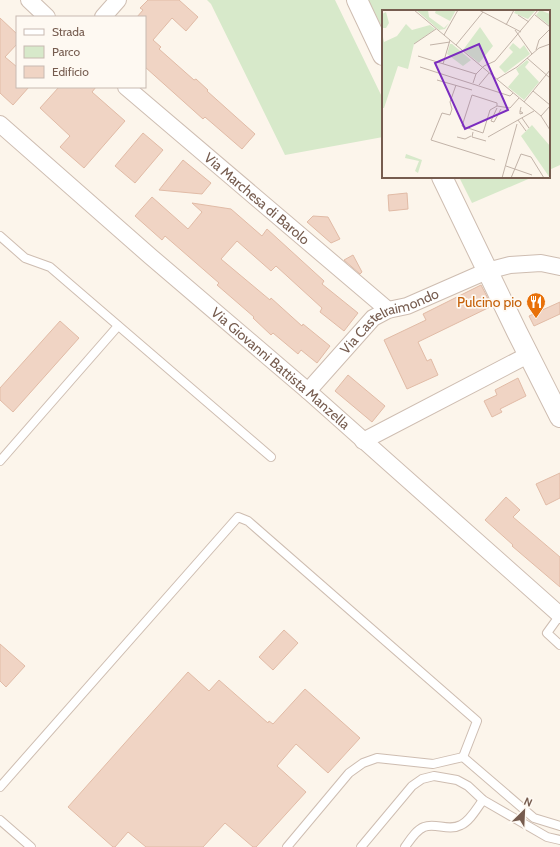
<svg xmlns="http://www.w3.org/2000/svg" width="560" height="847" font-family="Cabin,sans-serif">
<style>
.green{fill:#d7e9ca}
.building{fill:#f0d4c4;stroke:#e1bba6}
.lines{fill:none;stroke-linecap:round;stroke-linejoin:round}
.service-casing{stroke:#cebdb1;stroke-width:10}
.minor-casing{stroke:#cebdb1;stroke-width:18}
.tertiary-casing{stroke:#cebdb1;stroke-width:22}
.service{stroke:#fff;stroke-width:8}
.minor{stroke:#fff;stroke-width:16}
.tertiary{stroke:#fff;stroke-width:20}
.labels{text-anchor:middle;stroke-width:3.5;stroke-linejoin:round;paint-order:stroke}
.street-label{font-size:14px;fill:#765c4f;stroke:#fef9f2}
.food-label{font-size:14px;fill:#c56008;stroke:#fef9f2;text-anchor:end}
.inset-road{fill:none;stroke:#c2b3a8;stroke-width:1}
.view{fill:#7b2cbf;fill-opacity:0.15;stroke:#7b2cbf;stroke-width:2}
.inset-edge{fill:none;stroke:#765c4f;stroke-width:2}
</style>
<rect width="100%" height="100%" fill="#fcf5eb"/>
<!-- green -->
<g class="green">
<path d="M207 0H335L383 99V137L285 155 211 4Z"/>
<path d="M368 0H560V165L549 170V11H383V29Z"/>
<path d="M459 177H533L472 203Z"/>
</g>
<!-- building -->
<g class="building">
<path d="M148 0H179L198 17 186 31 172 18 153 40 161 47 159 49 194 80 196 79 208 90 207 91 255 134 242 149 205 117 203 119 145 67V17H137L143 10 140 8Z"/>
<path d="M0 18 17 34V44L5 57 17 67V87H29L13 105 0 93Z"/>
<path d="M59 87H96L92 92 125 121 84 168 60 147 70 136 40 108Z"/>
<path d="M143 133 163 150 135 183 115 166Z"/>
<path d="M183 160 211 183 202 194 159 190Z"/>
<path d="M407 193 408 209 389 211 388 195Z"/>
<path d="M152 197 188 229 202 212 192 203 231 209 262 236 267 229 324 281 322 284 358 313 344 331 320 312 322 308 276 266 271 271 237 241 221 259 270 300 271 298 302 326 303 324 330 346 317 363 301 350 298 354 273 333 271 335 253 318 254 317 217 285 219 283 165 236 162 240 135 216Z"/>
<path d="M313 216 328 217 340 239 331 243 307 222Z"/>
<path d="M353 255 362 272 360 274 344 260Z"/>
<path d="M481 285 492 306 418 342 427 361 431 359 438 375 407 389 384 340 426 320 423 314Z"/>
<path d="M560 302V314L534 326 529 316Z"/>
<path d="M60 321 79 338 13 412 0 400V388Z"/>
<path d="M348 375 385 406 372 422 335 391Z"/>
<path d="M518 378 526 396 500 409 502 412 492 417 484 401 497 395 495 390Z"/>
<path d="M560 473V498L546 505 536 484Z"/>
<path d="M506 497 520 510 513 517 560 557V587L512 546 513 545 485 520Z"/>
<path d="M284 630 298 643 273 670 259 657Z"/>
<path d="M0 644 25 666 6 687 0 681Z"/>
<path d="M188 672 209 691 219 680 268 723 269 721 273 724 305 689 360 738 328 773 296 744 277 766 306 792 256 847H253L225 823 203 847H146L128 832 115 847H113L68 807Z"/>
</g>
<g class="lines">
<!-- service casing -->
<g class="service-casing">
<g id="service">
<path d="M0 236 25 258 50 267 271 457"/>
<path d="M0 461 118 326"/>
<path d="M560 615 547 633 560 645"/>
<path d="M463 757 534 818 560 826"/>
<path d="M0 787 238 517 248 521 477 721 463 757"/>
<path d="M0 820 31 847"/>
<path d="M287 847 349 773 363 763 377 758 433 764 463 757"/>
<path d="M361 847 412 786 422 779 434 776 457 780 468 786 483 800 547 837 560 840"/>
<path d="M405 847C410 840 416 830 424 827 435 822 448 832 461 825 470 821 477 808 483 800"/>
</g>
</g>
<!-- minor casing -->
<g class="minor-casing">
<g id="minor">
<path d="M29 0 47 17"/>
<path d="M103 17 118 0"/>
<path id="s1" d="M126 87 388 310"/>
<path id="s2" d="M0 124 150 256 308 391 560 615"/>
<path id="s3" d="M308 391 373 318 388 310 407 306 487 271 510 265 541 263 560 267"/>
<path d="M363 441 528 355"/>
</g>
</g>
<!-- tertiary casing -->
<g class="tertiary-casing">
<g id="tertiary">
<path d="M357 0 383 55"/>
<path d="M442 177 517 332 560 417"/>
</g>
</g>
<!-- service -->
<use href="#service" class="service"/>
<!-- minor -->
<use href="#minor" class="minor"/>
<!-- tertiary -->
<use href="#tertiary" class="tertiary"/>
</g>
<!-- icons -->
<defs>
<g id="restaurant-pin" transform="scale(1)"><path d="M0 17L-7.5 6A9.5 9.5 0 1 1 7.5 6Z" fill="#e8710a" stroke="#fef9f2"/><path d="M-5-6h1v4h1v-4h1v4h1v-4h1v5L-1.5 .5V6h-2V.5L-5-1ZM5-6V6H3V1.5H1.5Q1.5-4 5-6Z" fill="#fff"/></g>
</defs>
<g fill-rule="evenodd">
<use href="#restaurant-pin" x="536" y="302"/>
</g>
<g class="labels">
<!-- street labels -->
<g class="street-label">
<text dy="5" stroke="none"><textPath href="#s1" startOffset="172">Via Marchesa di Barolo</textPath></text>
<text dy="5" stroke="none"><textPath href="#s3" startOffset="110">Via Castelraimondo</textPath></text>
<text dy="5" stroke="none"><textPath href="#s2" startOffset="372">Via Giovanni Battista Manzella</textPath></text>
</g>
<!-- food labels -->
<g class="food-label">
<text x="522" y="307">Pulcino pio</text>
</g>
</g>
<!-- overview -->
<g transform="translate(382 10)">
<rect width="168" height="168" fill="#fcf5eb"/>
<path d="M34 0H46L47 7 62 18 67 13 63 19 57 20ZM54 0H74L68 11 53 3ZM134 0H154L146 9 132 3ZM158 0 168 4V16L154 5ZM4 2 7 13 4 18H1L0 4ZM24 14 30 20 48 15 53 19 32 34 26 59 16 56 2 98H0V22L2 32 15 26ZM98 17 111 36 97 53 81 40ZM131 33 138 39 142 35 148 44 123 63 117 57 131 42 127 38ZM68 34H70L89 50 81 56 65 44ZM145 50 147 52 143 57 157 72 142 90 126 77 137 64 134 59ZM150 115 168 136V168L139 126ZM24 144 40 150 36 163 33 161 37 151 23 148Z" fill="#d7e9ca"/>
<path class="inset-road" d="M32 0 159 106 168 120M97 0 139 22M136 5 147 12M153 5 168 17M124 15 132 0M133 20 150 44M62 25 76 0M32 34 54 19M48 35 68 32M74 35 101 2M154 40 157 30 168 19M36 46 94 64M145 48 168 68M61 54 68 30M38 57 128 86 131 83M115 69 135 57 157 38 168 34M55 70 90 80M91 73 94 64 102 56 113 51 156 0M74 75 68 92 70 99 68 105 60 103 49 130 113 150M97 75 107 63M151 81 168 95M142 92 168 60M115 96V93L90 85 80 116 101 123 108 100 115 96 128 98 137 88M115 98 109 111 112 112 119 99M138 101V104L141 103 138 101 139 97M159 106 168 96M140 108 147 118M136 110 144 121M91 122 90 127 104 131M75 127 83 129 89 126M106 127 152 101M124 156 150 165M120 168 135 114M129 168 139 144 149 147 162 168"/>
<path class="view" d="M97 34 126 100 83 119 53 53Z"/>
<rect width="168" height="168" class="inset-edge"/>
</g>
<!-- legend -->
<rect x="16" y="16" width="130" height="72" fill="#fef9f2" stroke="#c8bab1"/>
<rect x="24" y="29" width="20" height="6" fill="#ffffff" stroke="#c8bab1"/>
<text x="52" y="36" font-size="12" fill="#765c4f">Strada</text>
<rect x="24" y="46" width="20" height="12" fill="#d7e9ca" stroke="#c8bab1"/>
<text x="52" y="56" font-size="12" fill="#765c4f">Parco</text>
<rect x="24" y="66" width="20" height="12" fill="#f0d4c4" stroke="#c8bab1"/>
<text x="52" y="76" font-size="12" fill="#765c4f">Edificio</text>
<!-- north arrow -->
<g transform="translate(524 811) rotate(24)" stroke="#fef9f2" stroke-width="3" paint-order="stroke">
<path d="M0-3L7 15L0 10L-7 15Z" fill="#765c4f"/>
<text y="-6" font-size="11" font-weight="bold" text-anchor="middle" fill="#765c4f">N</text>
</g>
</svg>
